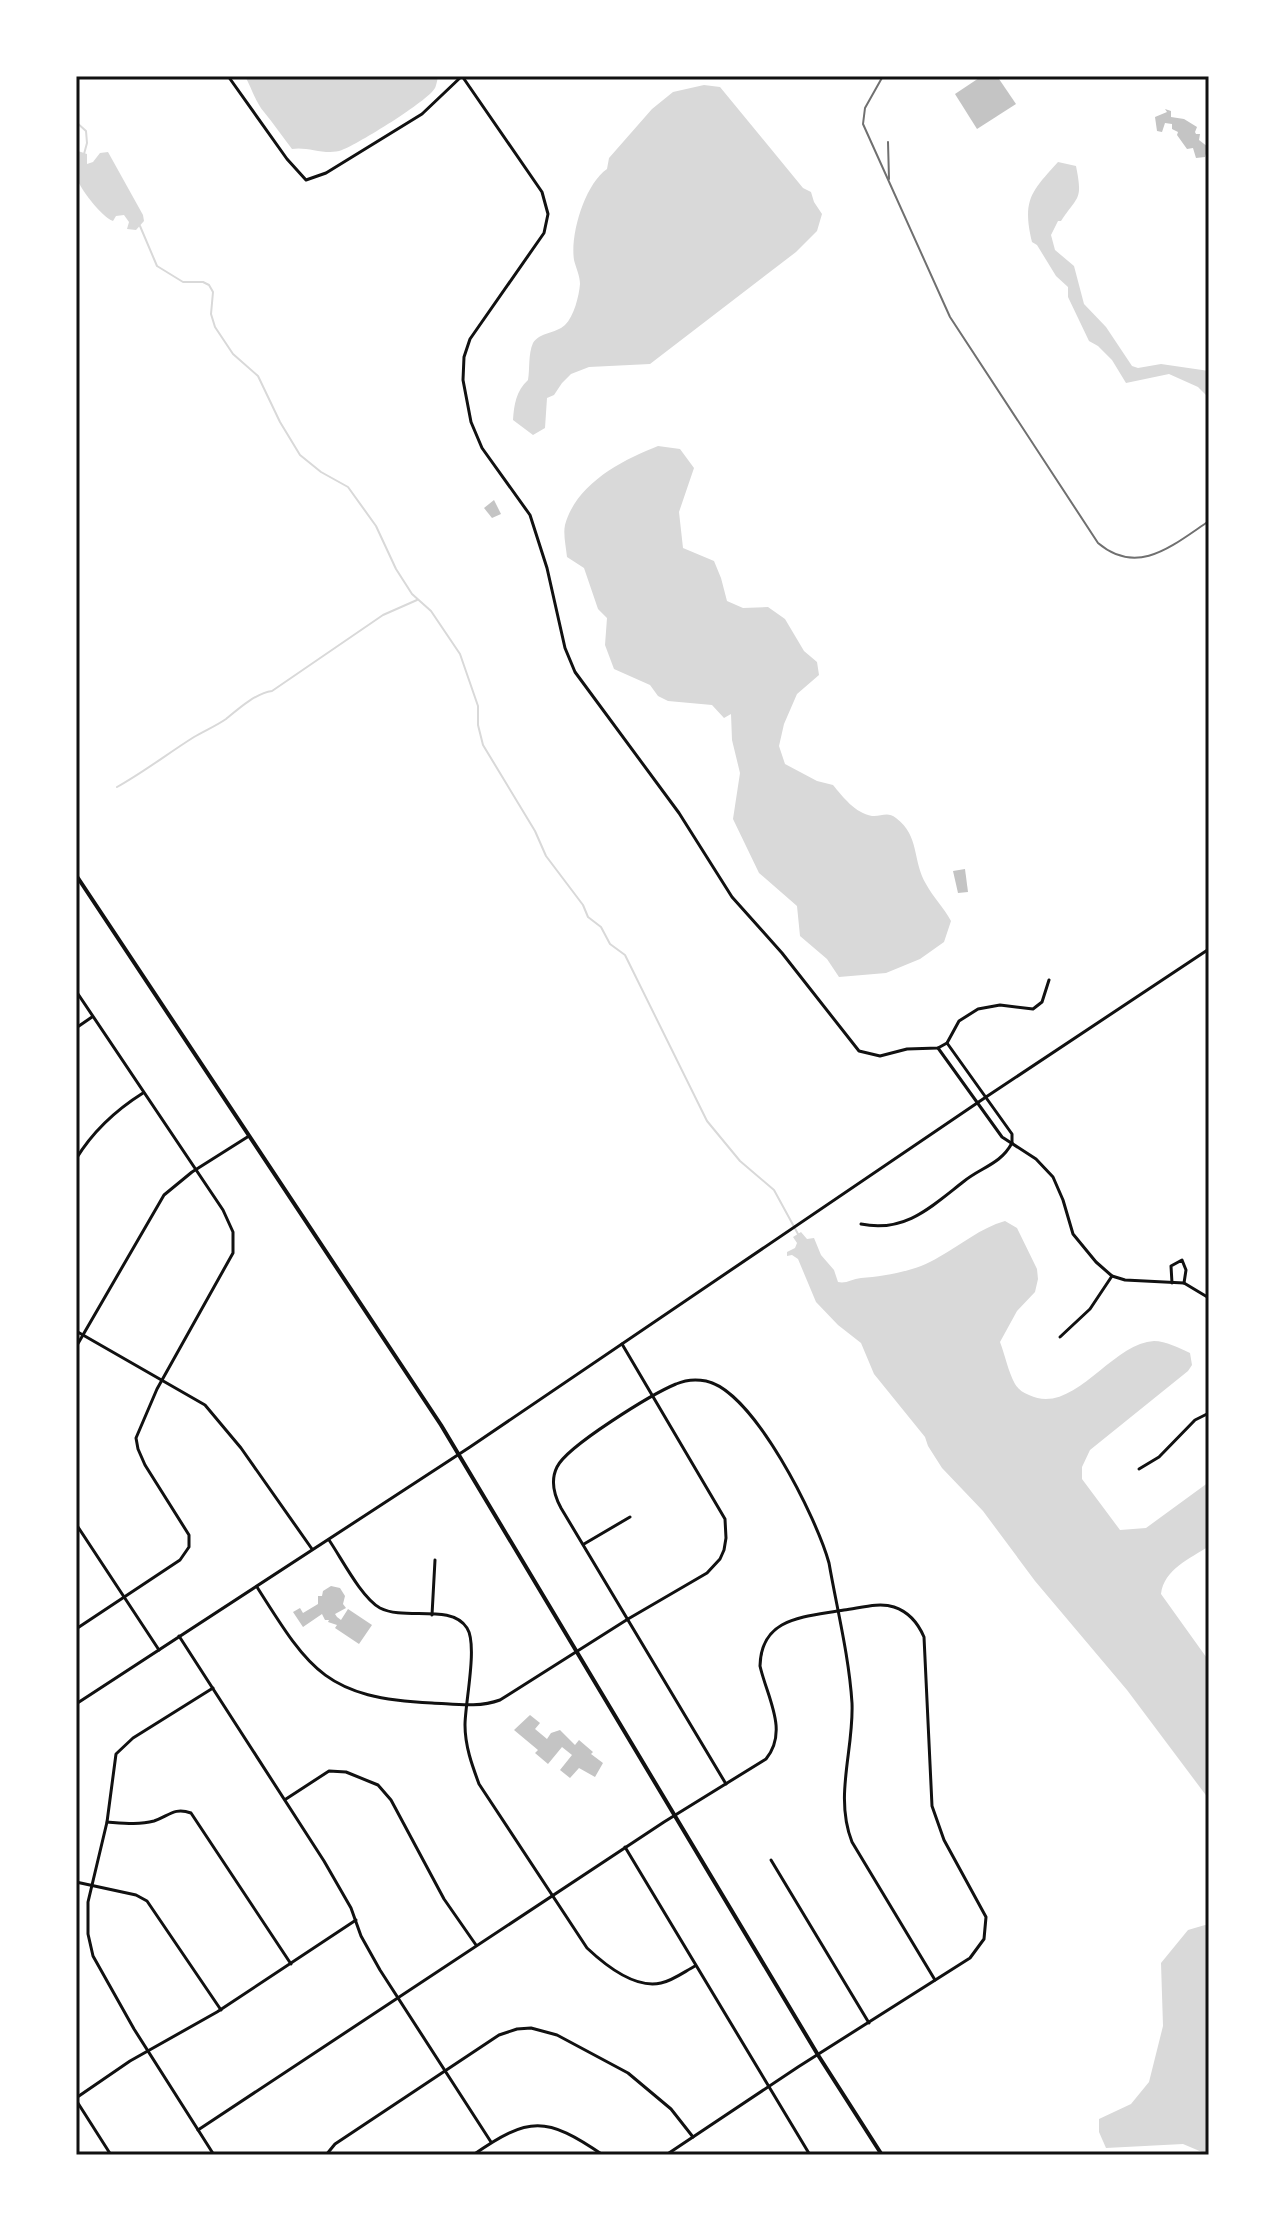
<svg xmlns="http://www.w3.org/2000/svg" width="1285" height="2231" font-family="'Alegreya Sans',sans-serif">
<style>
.water{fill:#d9d9d9}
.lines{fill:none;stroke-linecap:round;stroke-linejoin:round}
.stream{stroke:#d9d9d9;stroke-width:2}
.building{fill:#c4c4c4}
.minor{stroke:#111;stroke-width:3}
.tertiary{stroke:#111;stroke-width:3}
.secondary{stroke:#111;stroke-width:4}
.rail{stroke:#707070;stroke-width:2}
.neatline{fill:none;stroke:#111;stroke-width:3}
</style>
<rect width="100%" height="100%" fill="#fff"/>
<!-- water -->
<g class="water">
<path d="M245 76H438C438 77 436 87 435 88 428 101 358 144 342 150 326 156 307 146 292 149 282 136 273 123 264 112 256 103 251 87 245 76Z"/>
<path d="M704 85 720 87 803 188 811 192 814 202 822 214 817 231 796 252 650 364 589 367 571 374 562 383 554 395 547 398 545 428 533 435 513 420C514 405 516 391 528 380 530 369 528 354 533 343 540 332 555 334 565 325 574 316 579 296 580 284 580 276 576 268 574 260 570 234 585 184 607 169L609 158 652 109 673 92Z"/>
<path d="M76 142 78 151 87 154V164L93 162 100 153 108 152 143 215 144 221 136 230 127 229 129 222 124 215 116 216 113 221C102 217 79 188 76 176 74 166 76 152 76 142Z"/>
<path d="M1058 162 1076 166C1083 201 1078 195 1061 221H1058L1051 235 1055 250 1074 266 1084 304 1106 327 1132 366 1138 368 1161 364 1209 371V398L1198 387 1169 374 1126 383 1112 360 1098 346 1089 341 1068 297V287L1056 276 1037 245 1032 242C1022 200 1031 192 1058 162Z"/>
<path d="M658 446 680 449 694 468 679 512 683 548 714 561 721 578 727 601 743 608 768 607 785 619 804 651 817 662 819 675 797 694 784 724 779 746 785 764 817 781 833 785C843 797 855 813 872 816 881 817 887 811 896 818 920 836 912 860 926 884 933 897 944 908 951 921L944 942 920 959 886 973 839 977 827 959 800 936 797 906 759 873 733 819 740 773 732 740 731 714 724 718 712 705 668 701 658 696 650 685 614 669 605 645 607 618 598 609 584 568 567 557C566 547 563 534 565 525 576 484 622 460 658 446Z"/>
<path d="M1005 1221 1017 1228 1037 1269 1038 1279 1035 1292 1017 1311 1000 1342C1005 1355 1008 1371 1015 1384 1018 1389 1023 1393 1029 1395 1073 1417 1111 1343 1154 1341 1166 1341 1179 1348 1190 1353L1192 1365 1188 1371 1090 1450 1082 1467V1479L1120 1530 1146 1528 1209 1482V1546C1190 1559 1164 1569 1161 1594L1209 1661 1208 1798 1127 1690 1035 1581 983 1511 942 1468 928 1446 925 1437 874 1374 861 1343 838 1325 816 1302 798 1259 792 1255 787 1256V1252L795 1248 797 1243 793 1237 801 1232 807 1239 814 1238 821 1255 834 1270 838 1282C846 1284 852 1279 861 1278 886 1276 917 1271 939 1257 961 1245 980 1228 1005 1221Z"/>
<path d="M1205 1925 1209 1926V2155L1183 2144 1106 2148 1099 2132V2119L1131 2104 1149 2082 1163 2026 1161 1963 1188 1930Z"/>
</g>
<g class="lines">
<!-- stream -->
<g class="stream">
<path d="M76 122 86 131 87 143 84 154"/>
<path d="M140 226 157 266 183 282H203L209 285 213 292 211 314 215 327 233 354 258 376 280 422 300 455 321 472 348 487 376 526 396 569 412 594 431 611 460 654 478 706V725L483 745 535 831 546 856 583 905 588 917 601 927 610 944 625 955 707 1121 740 1161 774 1190 798 1234"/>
<path d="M117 787C144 772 167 754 194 737 204 731 216 726 226 719 238 709 256 693 272 691L383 615 417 600"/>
</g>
</g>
<!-- building -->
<g class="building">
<path d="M982 76H997L1016 104 977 129 955 94Z"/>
<path d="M1165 109 1171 111V117L1184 119 1197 127 1195 132 1196 134H1200L1199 140 1208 147 1205 157 1196 158 1193 148 1187 149 1177 135 1178 132 1172 129V124L1165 123 1162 132 1157 131 1155 117 1167 112Z"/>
<path d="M494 500 501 514 492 518 484 508Z"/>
<path d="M965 869 968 892 958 893 953 871Z"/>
<path d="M331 1586 340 1588 345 1596 343 1604 346 1608 335 1614 337 1617 341 1620 348 1609 372 1625 359 1644 335 1628 337 1625 328 1622 329 1620H325L322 1614 303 1627 293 1612 300 1608 303 1613 318 1604V1596H322L323 1591Z"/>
<path d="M530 1715 540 1723 535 1729 547 1739 551 1733 560 1730 575 1745 579 1740 593 1752 591 1754 603 1763 595 1777 579 1768 570 1778 560 1770 572 1755 562 1747 548 1764 535 1753 538 1750 514 1730Z"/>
</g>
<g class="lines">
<!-- minor -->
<g class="minor">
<path d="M228 76 287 159 306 180 326 173 422 114 462 76"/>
<path d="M462 76 542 192 548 214 544 233 470 339 464 357 463 380 471 422 482 448 530 515 547 568 565 648 575 672 679 813 732 897 782 953 859 1051 880 1056 907 1049 938 1048 947 1043 959 1021 978 1009 1000 1005 1033 1009 1042 1002 1049 980"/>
<path d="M76 991 223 1210 233 1232V1253L157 1389 136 1438 138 1449 145 1465 189 1535V1547L180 1560 76 1629"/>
<path d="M76 1028 92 1017"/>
<path d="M947 1043 1012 1134V1143"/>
<path d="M938 1048 1002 1137 1036 1159 1053 1177 1063 1200 1073 1234 1096 1262 1112 1276 1125 1280 1184 1283 1209 1298"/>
<path d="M76 1159C93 1131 116 1110 143 1093"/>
<path d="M861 1224C905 1233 931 1207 963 1182 981 1167 1000 1165 1012 1143"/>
<path d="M1172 1283 1171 1266 1182 1260 1186 1270 1184 1283"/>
<path d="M76 1331 205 1405 241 1448 312 1549"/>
<path d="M1060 1337 1090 1309 1112 1276"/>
<path d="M76 1347 164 1195 192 1172 249 1136"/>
<path d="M1139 1469 1159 1457 1195 1420 1209 1413"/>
<path d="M76 1524 159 1650"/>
<path d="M329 1540C342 1559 361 1597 380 1608 405 1621 451 1603 467 1628 478 1645 465 1703 465 1725 465 1746 472 1765 479 1784L587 1948C604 1964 635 1989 661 1983 672 1981 684 1972 695 1966"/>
<path d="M584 1544 630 1517"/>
<path d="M257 1587C310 1671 326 1698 432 1703 455 1704 478 1708 500 1700L628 1619 707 1573 720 1559 724 1550 726 1538 725 1519 622 1344"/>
<path d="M432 1615 435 1560"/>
<path d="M179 1636 324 1861 351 1908 361 1936 380 1970 491 2142"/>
<path d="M213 1688 133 1738 116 1754 107 1822 88 1902V1934L93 1956 134 2029 214 2155"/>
<path d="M726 1784 561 1508C554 1495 550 1481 557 1467 567 1446 652 1394 676 1384 685 1380 696 1379 706 1381 754 1391 817 1519 829 1563 837 1609 849 1656 852 1703 854 1750 834 1796 852 1842L935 1980"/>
<path d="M286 1799 329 1771 346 1772 378 1785 391 1800 444 1899 476 1945"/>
<path d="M107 1822C122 1823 139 1825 154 1821 169 1816 174 1807 191 1813L291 1964"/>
<path d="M625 1847 810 2155"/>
<path d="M771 1860 869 2023"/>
<path d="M76 1882 136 1895 147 1901 221 2010"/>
<path d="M76 2098 130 2061 217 2012 356 1920"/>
<path d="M76 2100 111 2155"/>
<path d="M198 2130 664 1822 766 1759C789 1731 767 1697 760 1666 761 1616 806 1617 844 1610 860 1608 879 1602 894 1607 909 1612 918 1623 924 1637L932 1806 944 1840 986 1917 984 1939 970 1958 798 2067 666 2155"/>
<path d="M326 2155 335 2144 499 2035 517 2029 531 2028 557 2035 628 2073 671 2109 693 2137"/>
<path d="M473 2155C529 2116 546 2116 603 2155"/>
</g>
<!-- tertiary -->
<path class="tertiary" d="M76 1704 470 1447 986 1097 1209 949"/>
<!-- secondary -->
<path class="secondary" d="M76 875 441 1425 818 2055 882 2155"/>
<!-- rail -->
<g class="rail">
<path d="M883 76 865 108 863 124 950 317 1098 543C1138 577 1173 545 1209 521"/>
<path d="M888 142 889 179"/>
</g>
</g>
<!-- border -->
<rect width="1285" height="2231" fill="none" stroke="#ffffff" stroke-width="156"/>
<rect x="78" y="78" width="1129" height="2075" class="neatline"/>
</svg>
